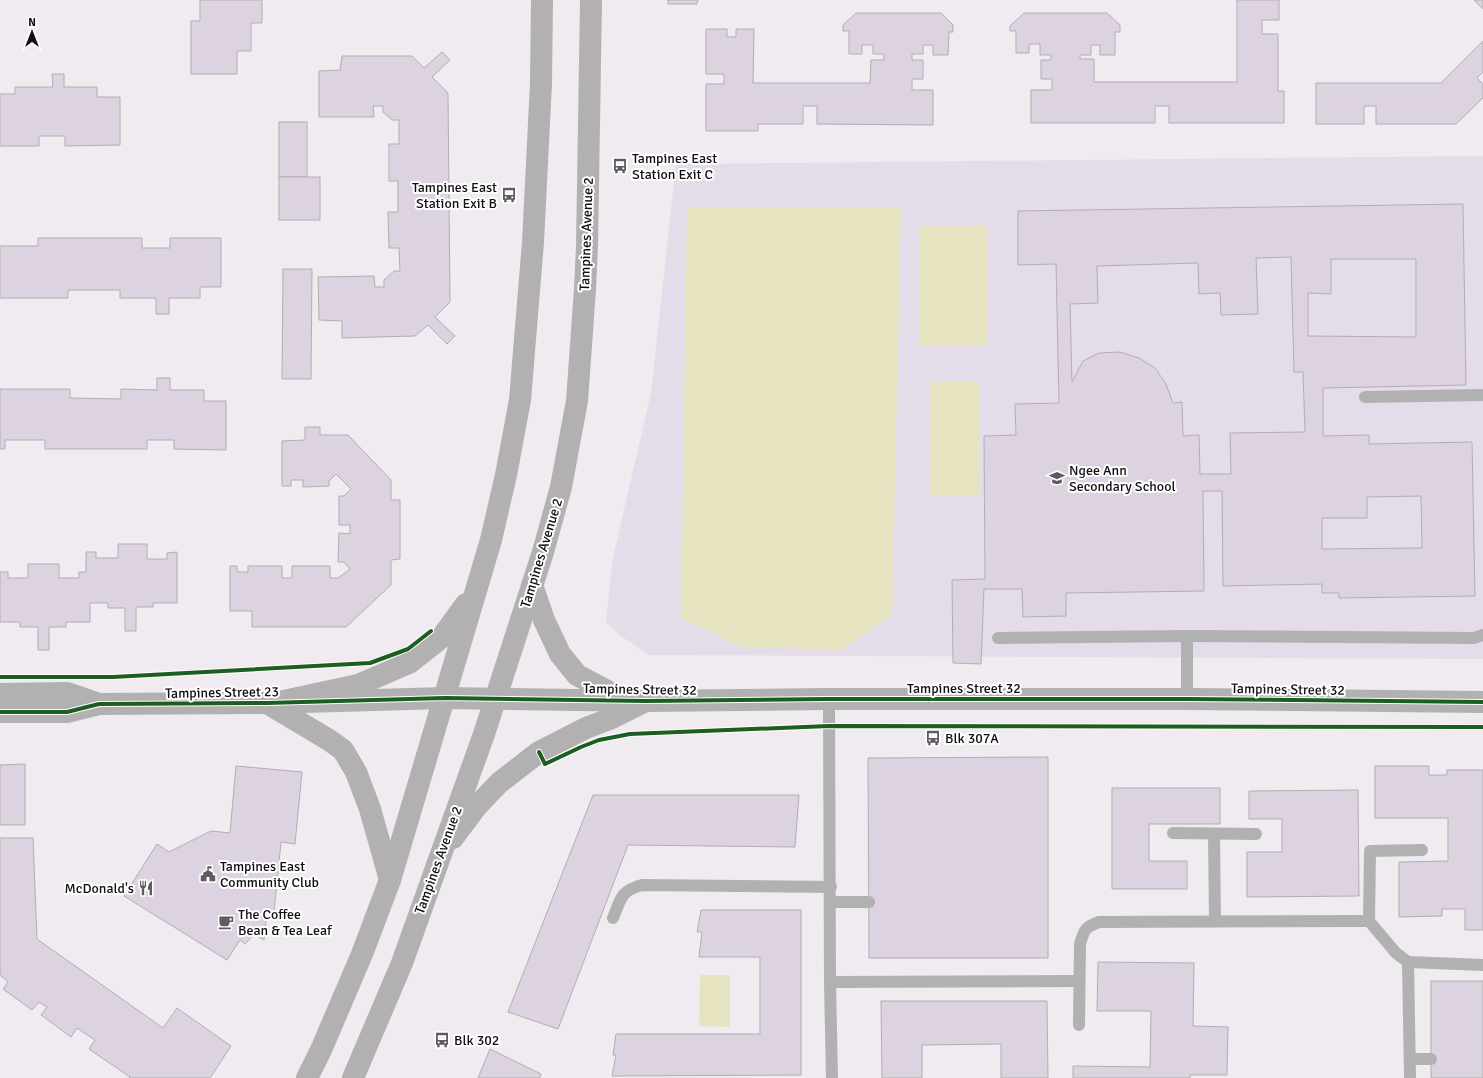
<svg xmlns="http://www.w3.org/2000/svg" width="1483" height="1078" font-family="Signika,sans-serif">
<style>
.built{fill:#e4dce8}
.green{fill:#e6e4c0}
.building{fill:#dcd2e0;stroke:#b1aeb2;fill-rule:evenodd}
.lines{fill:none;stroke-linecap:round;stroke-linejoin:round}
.lane{stroke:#b2b1b1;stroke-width:12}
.street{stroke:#b2b1b1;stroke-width:22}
.secondary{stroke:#b2b0b0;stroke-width:22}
.cycleway-casing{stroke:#fff;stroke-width:6}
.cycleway{stroke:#1b5e20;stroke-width:4}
.labels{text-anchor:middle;stroke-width:4;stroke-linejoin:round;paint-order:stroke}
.poi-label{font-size:14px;fill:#100e11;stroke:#fff;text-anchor:start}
.street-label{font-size:14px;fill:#100e11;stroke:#fff}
</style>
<rect width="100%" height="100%" fill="#efebf1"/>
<!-- built -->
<path class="built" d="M1483 156V659L649 655 618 634 606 622 612 562 651 393 676 164Z"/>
<!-- green -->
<g class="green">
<path d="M687 207H901L892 615 841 650 742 647 681 618Z"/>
<rect x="920" y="225" width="68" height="120"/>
<path d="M930 382H980V495H929Z"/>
<path d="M700 975H730V1027L699 1026Z"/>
</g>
<!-- building -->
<g class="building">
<path d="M200 0H262V23H251V51H237V74H191V21H200Z"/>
<path d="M668 0H698L697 4H668Z"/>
<path d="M1237 0H1279V20H1262V34H1278V91H1284V123H1169V106H1155V123H1031V90H1052V79H1041V60H1051V55H1040V44H1029V53H1016V31H1010V26L1024 13H1107L1120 25V32H1115V55H1100V45H1091V55H1080V59H1094V82H1237Z"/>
<path d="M1474 0H1483V9Z"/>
<path d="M856 13H941L953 25V32H949L948 55H933V45H923V54H912V60H923V79H912V90H933V125L817 124V106H803V124H758V131H706V84H724V74H706V29H727V37H736V29H754L753 83H870L871 60H884V54H873V45H862V54H849V31H843V25Z"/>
<path d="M1483 41V72L1477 78 1483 84V98L1456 124H1376V106H1364V124H1316V83H1441Z"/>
<path d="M442 52 450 60 432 77 448 93 450 302 435 317 455 336 447 344 428 325 415 336 342 338V321L319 320 318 277 374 276 375 287H384V280L394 271H400L399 248H389L388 212H398V181H389V144H399V120H392L383 112V106H373L374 117H319V71L340 70 342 56H412L424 68Z"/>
<path d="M52 74H64V87H97V97H120V145L65 146V136H39V146H0V94H15V87H53Z"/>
<rect x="279" y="122" width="28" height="55"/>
<rect x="279" y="177" width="41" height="43"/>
<path d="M1463 204 1466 385 1323 388V436L1369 435V444L1472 442 1475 596 1339 598V593H1322V584L1223 586 1222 491H1203L1204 591 1066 593V616L1023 617 1022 589H984L981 664 953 663 952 580 985 579 984 436 1016 435 1015 404 1059 403 1056 264 1018 265V211ZM1291 257 1294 372H1303L1305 432 1230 433 1231 474H1200L1199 435 1183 436 1182 402 1173 403 1166 384 1155 368 1139 358 1120 352 1099 353 1083 361 1072 382 1070 304 1098 303 1097 266 1198 263 1199 294 1220 293 1221 315 1258 314 1256 258ZM1331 259H1416V337L1308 336V293L1331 294ZM1421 496 1422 548 1322 549V518H1367V497Z"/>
<path d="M38 238H142V248H170V238H221V287H200V298H169V314H156V298H120V290H68V298H0V246H38Z"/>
<path d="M283 269H312L311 379H282Z"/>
<path d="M157 378H170V390H204V401H226V450L174 449V440H147V449H45V440H5V449H0V389H70V398L121 399V389L157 390Z"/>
<path d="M305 427H320V435H348L391 480V500H400V559L391 560V585L346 627H252V611H230V566H237V572H248V566H282V578H292V566H330V578H338L350 569 344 562H338L339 533 350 534V525H339V496H344L351 489 336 474 329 481V486L303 487V480H291V486H282V441L305 440Z"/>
<path d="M118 544H147V559H167V553L177 552V603H153V607H136V631H125V608H108V603H90V622H66V627H49V650H38V627H20V622H0V572H8V578H28V564H59V578H79V572H86V552H96V558H118Z"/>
<path d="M1048 757V958H869L868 758Z"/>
<path d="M25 764V825H0V765Z"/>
<path d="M236 766 302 772 295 844 281 842 274 912 267 911 264 940 254 934 245 944 240 940 227 960 124 896 157 844 169 852 211 831 230 833Z"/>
<path d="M1375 766H1429V775H1447V770H1483V930H1465V909H1442V916L1399 917V862L1448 861V818H1375Z"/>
<path d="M1112 788H1220V824H1149V861H1187V889H1112Z"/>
<path d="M1358 790 1359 896 1247 897V852H1282V819H1249V791Z"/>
<path d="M593 795H799L795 847 628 845 558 1029 508 1012Z"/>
<path d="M0 838H33L37 939 163 1028 177 1008 231 1046 210 1078H129L130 1077 89 1049 95 1040 77 1028 71 1037 41 1015 47 1007 39 1002 32 1010 3 989 8 982 0 975Z"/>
<path d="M701 910H801V1075L612 1076 616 1055H613L616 1034H760V957H699L702 932H697Z"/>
<path d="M1098 962 1194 963 1193 1026 1228 1027 1227 1075H1190V1078H1073V1066L1150 1067 1151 1011H1097Z"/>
<rect x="1431" y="981" width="52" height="97"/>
<path d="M881 1001H1047L1048 1078H1001V1044L922 1045V1078H882Z"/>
<path d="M490 1049 541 1074 540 1078H478Z"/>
</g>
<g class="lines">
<!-- lane -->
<g class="lane">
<path d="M1365 397 1483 395"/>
<path d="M1187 636V699"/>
<path d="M998 638 1187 636 1474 638 1483 635"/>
<path d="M829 699 830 982 832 1078"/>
<path d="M1173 833 1256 834"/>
<path d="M1214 834 1215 921"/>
<path d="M1422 850 1370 851 1369 921 1396 953 1408 962 1483 965"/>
<path d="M831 902H869"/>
<path d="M613 918C621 899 620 891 642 885L831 887"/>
<path d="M1408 962 1410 1078"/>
<path d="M830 982 1079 981"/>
<path d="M1079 1025 1080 944C1084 930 1085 927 1099 922L1369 921"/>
<path d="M1410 1059H1431"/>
</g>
<!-- street -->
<g class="street">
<path d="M0 694 67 693 99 704"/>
<path d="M0 712H67L99 704 267 703 445 698 646 701 829 699H1187L1483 702"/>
</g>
<!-- secondary -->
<g class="secondary">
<path d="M532 585 544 620 560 654 577 675 626 701"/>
<path d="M279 702 358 685 409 663 442 637 466 604"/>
<path d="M267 703 329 740 343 750 356 772 370 809 390 880"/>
<path d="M453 838 477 806 499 783 539 752 586 728 612 718 646 701"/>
<path d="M307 1078 321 1050 362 954 390 880 491 540 506 475 520 400 533 242 541 83 542 0"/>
<path d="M353 1078 402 963 484 734 543 552 561 487 577 401 585 289 587 247 591 0"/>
</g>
<!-- cycleway casing -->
<g class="cycleway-casing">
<g id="cycleway">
<path d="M0 677H113L370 663 408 649 431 631"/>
<path d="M0 712H67L99 704 267 703 445 698 646 701 829 699H1187L1483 702"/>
<path d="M539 752 545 764 581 747 599 740 630 734 829 726 1483 727"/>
</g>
</g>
<!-- cycleway -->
<use href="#cycleway" class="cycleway"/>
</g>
<!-- icons -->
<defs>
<g id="bus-bare" transform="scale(1.2)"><path d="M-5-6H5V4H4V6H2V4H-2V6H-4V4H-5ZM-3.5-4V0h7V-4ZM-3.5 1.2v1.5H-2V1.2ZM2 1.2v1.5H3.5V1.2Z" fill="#5e5b5f" stroke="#fff" stroke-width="2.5" paint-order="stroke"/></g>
<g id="school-bare" transform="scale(1.2)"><path d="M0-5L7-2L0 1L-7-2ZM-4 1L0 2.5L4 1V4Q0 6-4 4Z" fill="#5e5b5f" stroke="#fff" stroke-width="2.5" paint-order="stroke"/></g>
<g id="civic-bare" transform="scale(1.2)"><path d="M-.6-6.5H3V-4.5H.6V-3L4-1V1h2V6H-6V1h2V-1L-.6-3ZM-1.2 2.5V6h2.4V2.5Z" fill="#5e5b5f" stroke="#fff" stroke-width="2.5" paint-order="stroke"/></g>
<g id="restaurant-bare" transform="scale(1.2)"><path d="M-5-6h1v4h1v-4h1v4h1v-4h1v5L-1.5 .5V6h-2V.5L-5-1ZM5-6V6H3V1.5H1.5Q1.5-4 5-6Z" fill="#5e5b5f" stroke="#fff" stroke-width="2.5" paint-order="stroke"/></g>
<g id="cafe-bare" transform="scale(1.2)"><path d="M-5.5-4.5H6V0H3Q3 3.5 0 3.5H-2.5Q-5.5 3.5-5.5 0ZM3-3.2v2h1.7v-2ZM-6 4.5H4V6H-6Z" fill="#5e5b5f" stroke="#fff" stroke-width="2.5" paint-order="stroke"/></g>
</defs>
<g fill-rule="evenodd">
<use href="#bus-bare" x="620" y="166"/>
<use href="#bus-bare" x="509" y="195"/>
<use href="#school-bare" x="1057" y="478"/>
<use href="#bus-bare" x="933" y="738"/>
<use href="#civic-bare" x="208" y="874"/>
<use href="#restaurant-bare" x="146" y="888"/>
<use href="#cafe-bare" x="226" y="922"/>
<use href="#bus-bare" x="442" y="1040"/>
</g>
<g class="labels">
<!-- poi labels -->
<g class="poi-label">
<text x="632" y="163">Tampines East<tspan x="632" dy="16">Station Exit C</tspan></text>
<text x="497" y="192" text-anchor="end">Tampines East<tspan x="497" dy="16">Station Exit B</tspan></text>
<text x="1069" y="475">Ngee Ann<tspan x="1069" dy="16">Secondary School</tspan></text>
<text x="945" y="743">Blk 307A</text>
<text x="220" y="871">Tampines East<tspan x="220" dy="16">Community Club</tspan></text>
<text x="134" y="893" text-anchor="end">McDonald's</text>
<text x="238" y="919">The Coffee<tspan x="238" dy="16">Bean &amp; Tea Leaf</tspan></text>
<text x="454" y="1045">Blk 302</text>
</g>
<!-- street labels -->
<g class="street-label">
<text transform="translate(586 234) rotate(-88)" y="5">Tampines Avenue 2</text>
<text transform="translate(541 553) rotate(-73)" y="5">Tampines Avenue 2</text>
<text x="964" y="693">Tampines Street 32</text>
<text transform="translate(640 689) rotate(1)" y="5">Tampines Street 32</text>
<text transform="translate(1288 689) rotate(1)" y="5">Tampines Street 32</text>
<text transform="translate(222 692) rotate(-1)" y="5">Tampines Street 23</text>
<text transform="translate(438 860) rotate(-70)" y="5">Tampines Avenue 2</text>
</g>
</g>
<!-- north arrow -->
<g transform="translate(32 32)" stroke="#ffffff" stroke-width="3" paint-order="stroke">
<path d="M0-3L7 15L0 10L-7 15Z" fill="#100e11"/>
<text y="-6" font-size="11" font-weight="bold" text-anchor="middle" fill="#100e11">N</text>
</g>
</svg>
